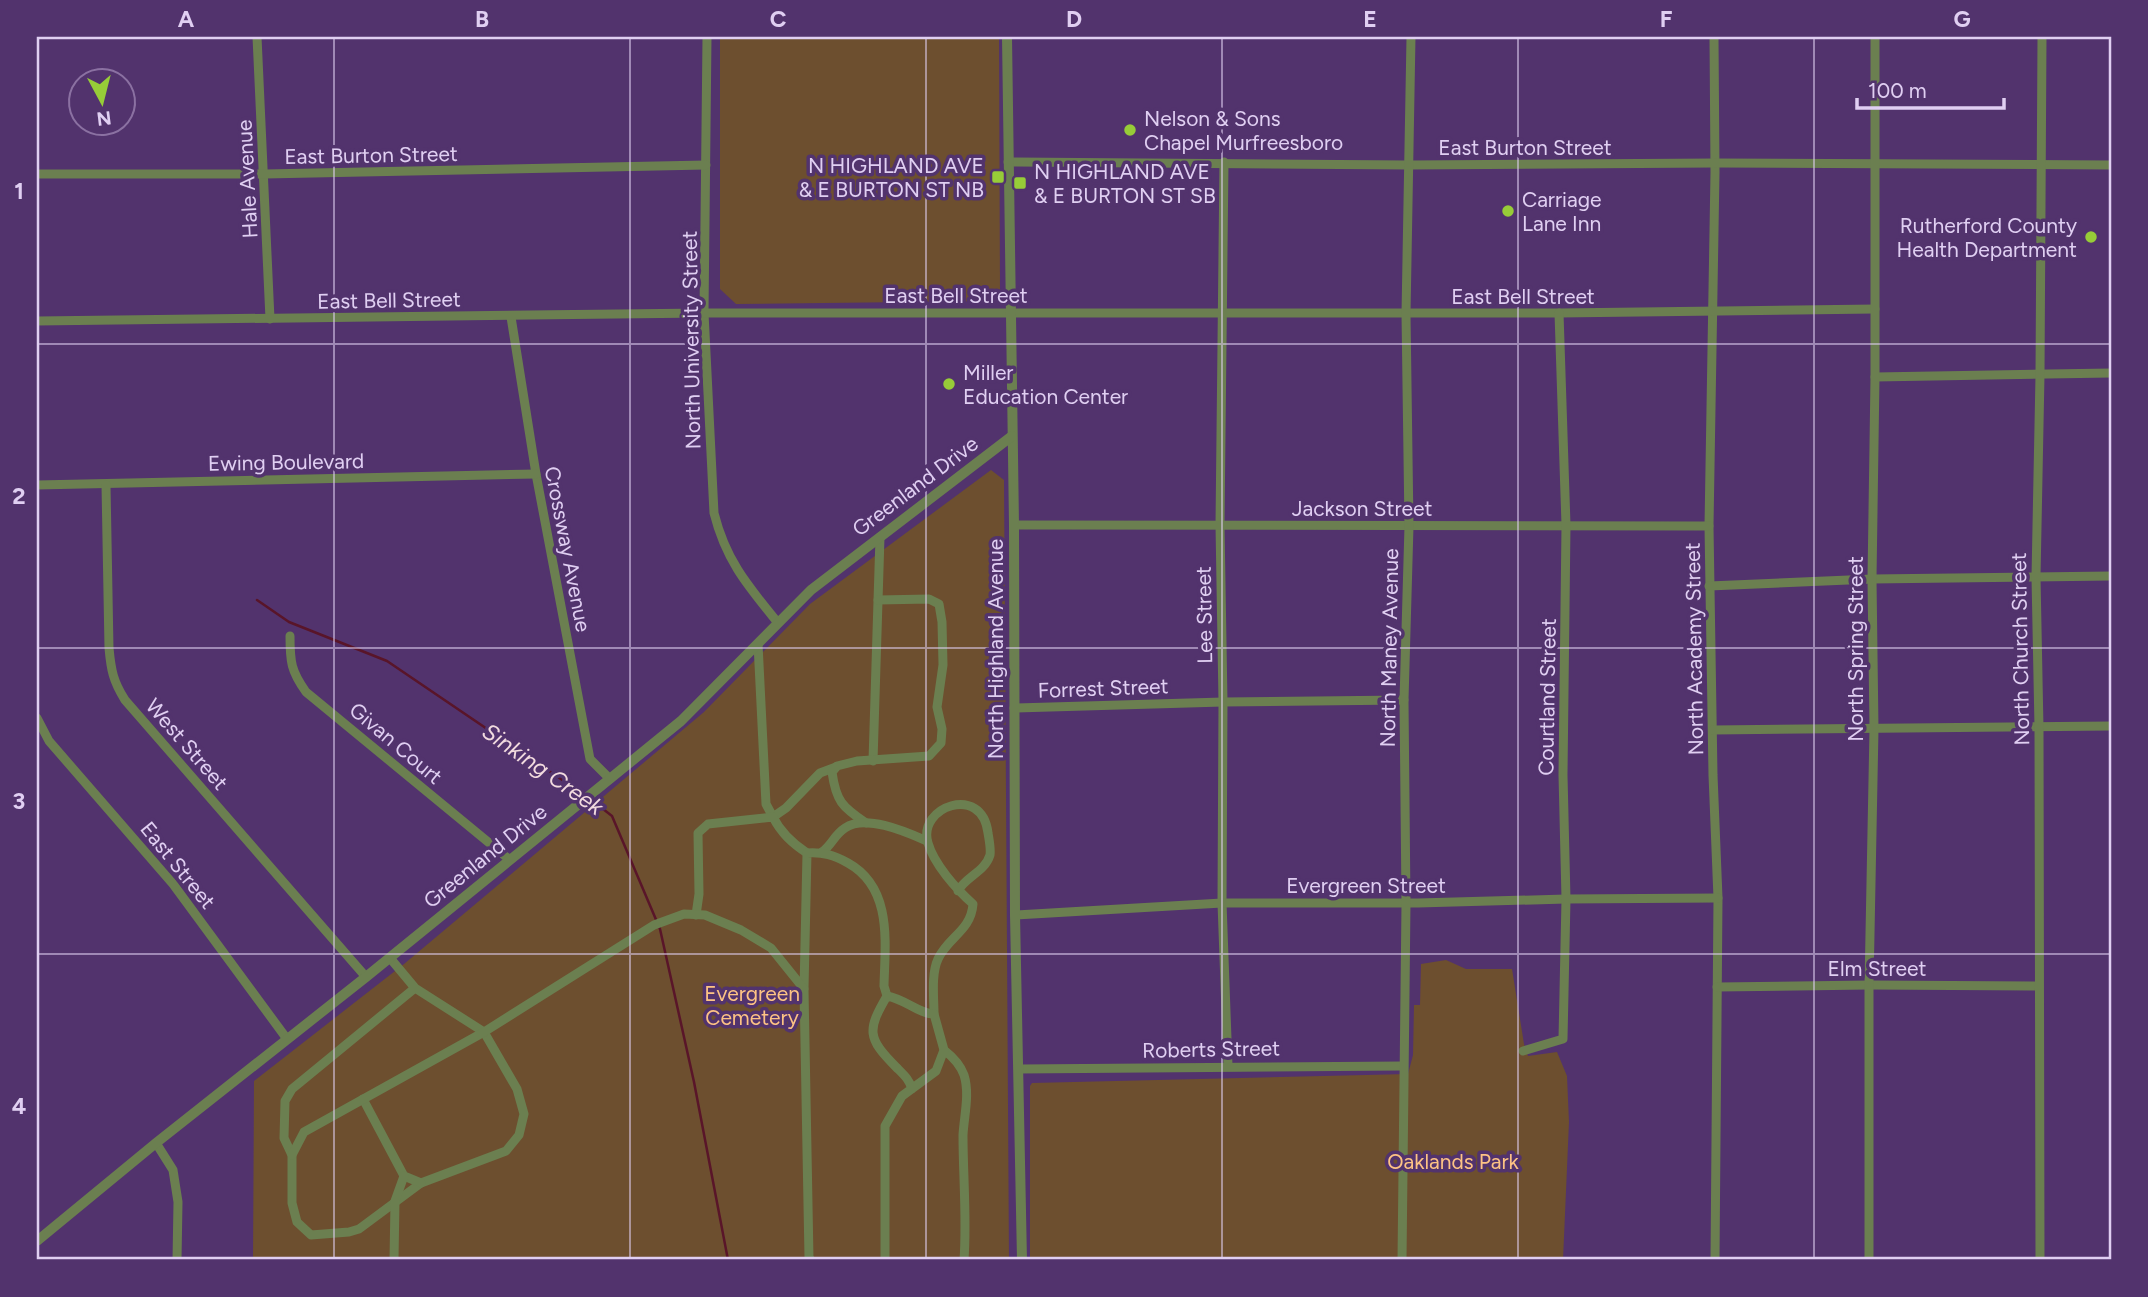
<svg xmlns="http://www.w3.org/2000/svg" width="2148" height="1297" viewBox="0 0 2148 1297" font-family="Figtree,sans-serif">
<rect width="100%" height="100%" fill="#52336d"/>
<g fill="#6d4f2f">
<polygon points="720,37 999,37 1000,295 993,301 736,304 720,289"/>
<polygon points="991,470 1004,480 1009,1260 253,1260 254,1081 404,964 704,712 810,604"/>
<polygon points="1446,960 1466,969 1512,969 1524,1044 1528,1056 1557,1052 1567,1076 1569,1122 1563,1260 1030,1260 1030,1086 1032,1083 1408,1074 1413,1055 1414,1005 1420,1005 1421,964"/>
</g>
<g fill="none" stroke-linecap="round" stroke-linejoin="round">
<g stroke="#591529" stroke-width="2.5">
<polyline points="257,600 289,622 387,661 583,794"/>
<polyline points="589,798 612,816 660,929 694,1082 728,1260"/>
</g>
<g stroke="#6b7f50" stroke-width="9">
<polyline points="257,37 270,319"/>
<path d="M707,37L704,313L714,513C726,561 748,586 778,623"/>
<polyline points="1714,37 1715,172 1709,526 1713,775 1718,898 1715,1260"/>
<polyline points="1008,162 1409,165 1715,163 2111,165"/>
<polyline points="1224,162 1220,525 1223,702 1222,903 1228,1066"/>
<polyline points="37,174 265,174 706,165"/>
<polyline points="511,317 536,474 590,759 610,779"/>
<polyline points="37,321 704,313 1559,313 1875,309"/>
<polyline points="1875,377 2111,373"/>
<polyline points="37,485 536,474"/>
<path d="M106,485L109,648C111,670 113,681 125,700L366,977"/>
<polyline points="1014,525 1709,526"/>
<polyline points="1709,586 1872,579 2111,576"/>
<path d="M290,636C290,662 291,671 306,692L510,860"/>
<polyline points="758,644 766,804 773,817 786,808 820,773 836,767"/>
<polyline points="1014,708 1223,702 1404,700"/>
<polyline points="37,718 49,741 173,884 287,1039"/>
<polyline points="1713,730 2111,726"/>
<polyline points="873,761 880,537"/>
<path d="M866,823C842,807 836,801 832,772L837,766L857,761L929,756L941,743L942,729L937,707L943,665L942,622L939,604L929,599L878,600"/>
<path d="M822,852C832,845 834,835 845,828C866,814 906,832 927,841"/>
<path d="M696,915L699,894L698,833L708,824L773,817C781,833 792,843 807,853"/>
<polyline points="1015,915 1222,903 1418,903 1566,899 1718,898"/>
<polyline points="390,958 415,988 484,1032 517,1089 524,1114 519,1135 506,1151 421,1183 359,1229 349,1232 311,1235 297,1222 292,1203 292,1155 284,1138 285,1101 292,1089 415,988"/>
<polyline points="1717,987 1869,985 2038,986"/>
<path d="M804,989L807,853C823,852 834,855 848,863C893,888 885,943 884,986L887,996"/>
<path d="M934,1014C934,998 931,974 938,959C948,937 971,931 973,904C956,889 934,864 928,843C917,807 982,783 988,833C989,839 991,849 990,855C985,872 965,877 958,891"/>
<path d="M944,1050C953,1057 960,1064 964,1075C970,1094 964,1116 963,1135C963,1177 967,1218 964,1260"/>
<polyline points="1523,1051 1563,1039 1566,899 1563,775 1566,525 1559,313"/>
<polyline points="1020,1069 1403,1066"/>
<polyline points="363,1099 404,1176 421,1183"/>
<polyline points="156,1143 173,1170 178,1202 177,1260"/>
<polyline points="292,1155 304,1132 484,1032 654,925 684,914 705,915 741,930 771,948 804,989 809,1258 811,1260"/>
<polyline points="394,1260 395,1201 404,1176"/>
<path d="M885,1260V1126L902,1096L936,1071L944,1050L934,1014C919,1014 905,999 887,996C867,1030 867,1038 896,1067C904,1075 909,1079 912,1089"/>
<polyline points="1402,1260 1406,903 1404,700 1409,526 1406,314 1411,37"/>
<polyline points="1869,1260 1869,985 1874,729 1872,579 1875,377 1875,37"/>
<polyline points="2040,1260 2039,728 2036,577 2040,375 2042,37"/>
</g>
<g stroke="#6b7f50" stroke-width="10">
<polyline points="1007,37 1014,525 1015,915 1022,1260"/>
<polyline points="37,1241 156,1143 366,977 681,721 811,590 1012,436"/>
</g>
</g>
<path fill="none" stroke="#e0cff2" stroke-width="2" stroke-opacity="0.55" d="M334,37V1260M630,37V1260M926,37V1260M1222,37V1260M1518,37V1260M1814,37V1260M37,344H2111M37,648H2111M37,954H2111"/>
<g fill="#97cc38" stroke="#52336d" stroke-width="2.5">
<circle cx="1130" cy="130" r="7"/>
<rect x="991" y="170" width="14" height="14" rx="3.5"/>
<rect x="1013" y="176" width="14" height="14" rx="3.5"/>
<circle cx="1508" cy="211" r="7"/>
<circle cx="2091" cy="237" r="7"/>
<circle cx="949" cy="384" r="7"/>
</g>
<g text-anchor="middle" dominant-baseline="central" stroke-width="7" stroke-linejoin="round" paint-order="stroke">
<g font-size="21" fill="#e0cff2" stroke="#52336d" text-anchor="start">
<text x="1144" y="118">Nelson &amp; Sons<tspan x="1144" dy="24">Chapel Murfreesboro</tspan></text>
<text x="984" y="165" text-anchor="end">N HIGHLAND AVE<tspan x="984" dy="24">&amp; E BURTON ST NB</tspan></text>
<text x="1034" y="171">N HIGHLAND AVE<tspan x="1034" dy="24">&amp; E BURTON ST SB</tspan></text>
<text x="1522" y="199">Carriage<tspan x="1522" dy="24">Lane Inn</tspan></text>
<text x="2077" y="225" text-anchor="end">Rutherford County<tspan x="2077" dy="24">Health Department</tspan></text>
<text x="963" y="372">Miller<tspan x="963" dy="24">Education Center</tspan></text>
</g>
<g font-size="21" fill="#e0cff2" stroke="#52336d">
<text x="1525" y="147">East Burton Street</text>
<text transform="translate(371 155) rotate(-1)">East Burton Street</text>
<text transform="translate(247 179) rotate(-93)">Hale Avenue</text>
<text x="956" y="295">East Bell Street</text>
<text x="1523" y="296">East Bell Street</text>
<text transform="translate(389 300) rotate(-1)">East Bell Street</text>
<text transform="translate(691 340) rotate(-91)">North University Street</text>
<text transform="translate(286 462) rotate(-1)">Ewing Boulevard</text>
<text transform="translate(915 486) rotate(-37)">Greenland Drive</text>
<text x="1362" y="508">Jackson Street</text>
<text transform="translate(568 549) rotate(79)">Crossway Avenue</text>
<text transform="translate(1204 615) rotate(-91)">Lee Street</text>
<text transform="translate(1389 648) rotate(-89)">North Maney Avenue</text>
<text transform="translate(995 649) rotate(-90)">North Highland Avenue</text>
<text transform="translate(1694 649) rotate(-91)">North Academy Street</text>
<text transform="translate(1855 649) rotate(-90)">North Spring Street</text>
<text transform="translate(2020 649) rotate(-91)">North Church Street</text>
<text transform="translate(1103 688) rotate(-2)">Forrest Street</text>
<text transform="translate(1547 697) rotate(-89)">Courtland Street</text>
<text transform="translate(396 743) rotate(40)">Givan Court</text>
<text transform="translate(187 744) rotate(49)">West Street</text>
<text transform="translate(485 856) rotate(-39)">Greenland Drive</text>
<text transform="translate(178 865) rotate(51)">East Street</text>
<text x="1366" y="885">Evergreen Street</text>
<text x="1877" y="968">Elm Street</text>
<text transform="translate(1211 1049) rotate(-1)">Roberts Street</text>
</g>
<g font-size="21" fill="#fdc384" stroke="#52336d">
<text x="752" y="993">Evergreen<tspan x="752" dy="24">Cemetery</tspan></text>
<text x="1453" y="1161">Oaklands Park</text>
</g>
<g font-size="23" font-style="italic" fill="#f2dbdf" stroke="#52336d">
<text transform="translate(543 769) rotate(35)">Sinking Creek</text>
</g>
</g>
<rect width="2148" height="1297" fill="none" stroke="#52336d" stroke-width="77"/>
<g transform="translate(102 102) rotate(173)"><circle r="33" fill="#52336d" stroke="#8b71a2" stroke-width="2"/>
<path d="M0-5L12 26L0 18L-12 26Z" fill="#97cc38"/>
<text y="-10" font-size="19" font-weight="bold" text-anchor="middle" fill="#e0cff2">N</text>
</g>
<path d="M1857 98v10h147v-10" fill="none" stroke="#e0cff2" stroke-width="3.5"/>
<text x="1868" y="98" font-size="21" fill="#e0cff2" stroke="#52336d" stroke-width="5" paint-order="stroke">100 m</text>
<rect x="38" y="38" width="2072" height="1220" fill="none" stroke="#e0cff2" stroke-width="2.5"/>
<g font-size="23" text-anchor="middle" font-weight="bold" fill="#e0cff2">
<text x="186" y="27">A</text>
<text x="482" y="27">B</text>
<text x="778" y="27">C</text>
<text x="1074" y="27">D</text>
<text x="1370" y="27">E</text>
<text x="1666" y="27">F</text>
<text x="1962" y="27">G</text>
<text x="19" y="199">1</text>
<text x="19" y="504">2</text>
<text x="19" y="809">3</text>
<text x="19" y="1114">4</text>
</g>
</svg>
